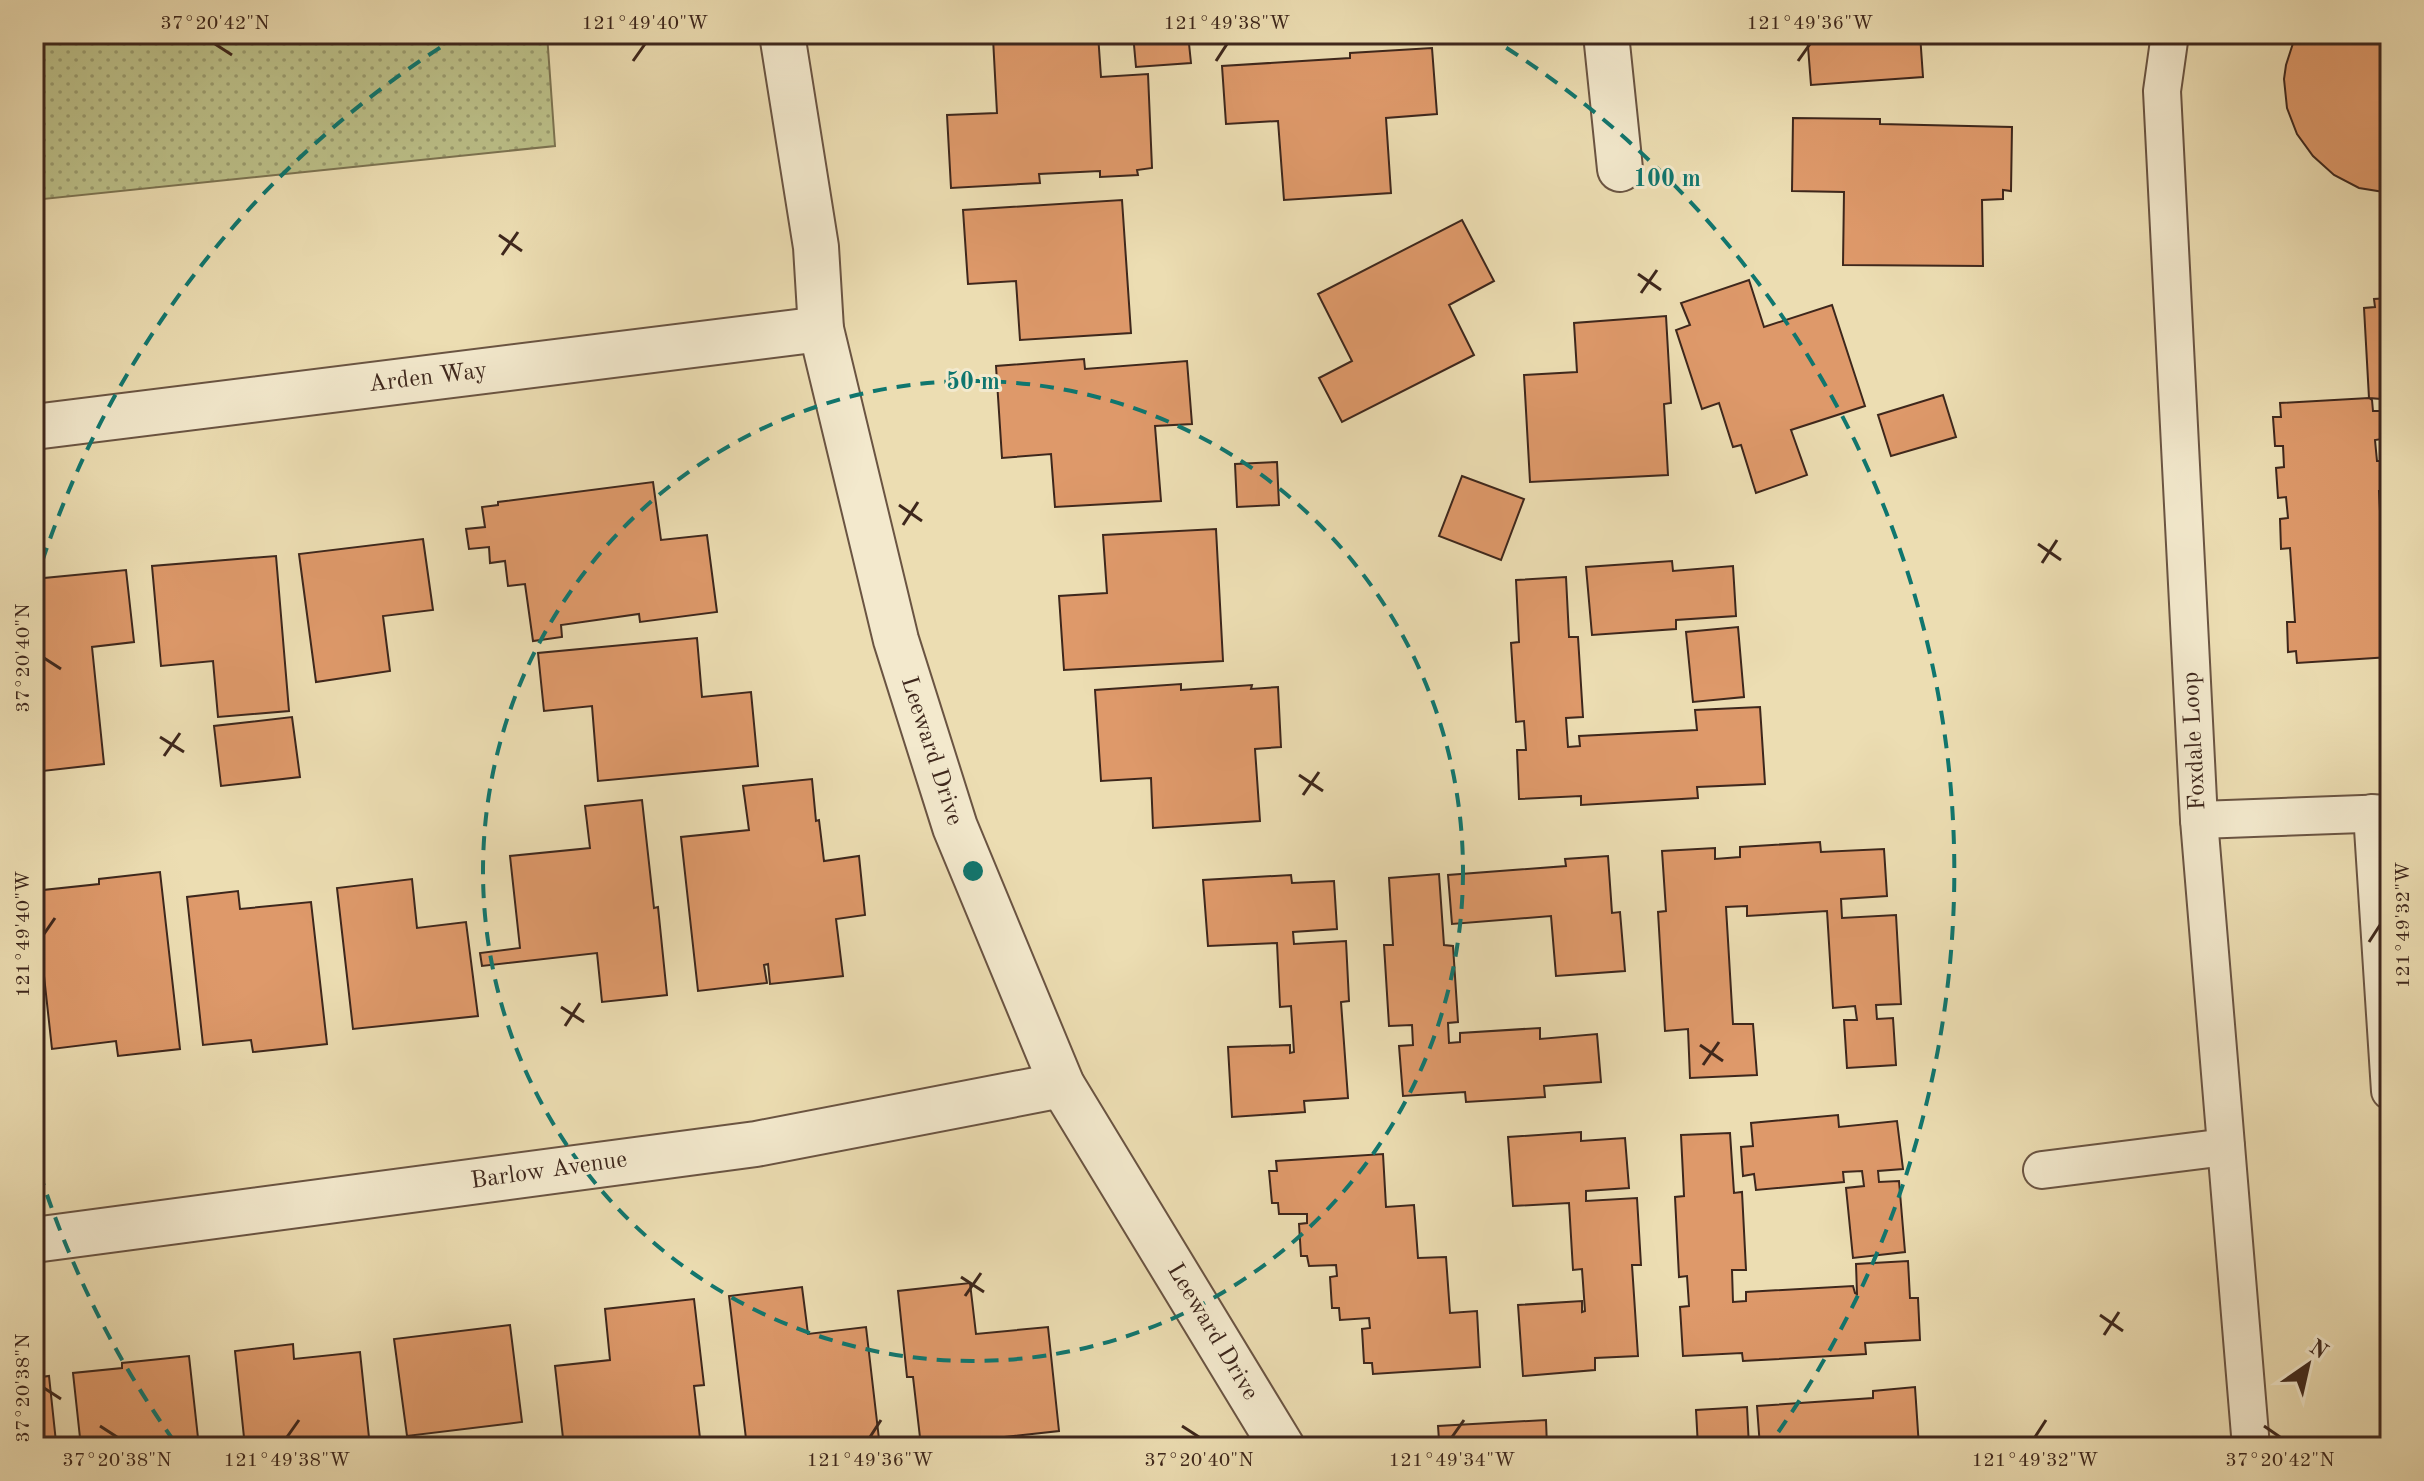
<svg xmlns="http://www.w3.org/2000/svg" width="2424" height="1481" viewBox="0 0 2424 1481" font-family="'Old Standard TT',serif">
<defs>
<pattern id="grass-dots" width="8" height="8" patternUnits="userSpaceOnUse" patternTransform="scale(2)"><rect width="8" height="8" fill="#bcc089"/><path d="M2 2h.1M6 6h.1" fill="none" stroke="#9a9c6f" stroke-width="1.8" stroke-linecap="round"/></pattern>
</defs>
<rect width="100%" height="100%" fill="#ecddb2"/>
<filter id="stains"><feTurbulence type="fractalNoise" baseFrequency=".0025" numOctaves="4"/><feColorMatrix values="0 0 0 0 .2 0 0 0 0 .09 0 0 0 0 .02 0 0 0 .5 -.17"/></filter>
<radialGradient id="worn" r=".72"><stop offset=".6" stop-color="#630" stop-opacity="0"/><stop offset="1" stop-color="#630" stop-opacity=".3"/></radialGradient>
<polygon fill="url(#grass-dots)" stroke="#7d7452" stroke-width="2" points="34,34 547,34 555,146 34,200"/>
<g fill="#de996a" stroke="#3e271c" stroke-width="2">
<polygon points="1098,34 1101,77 1148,74 1152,168 1137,170 1138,175 1100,177 1100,171 1039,174 1040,183 951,188 947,115 997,113 993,38"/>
<polygon points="1133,34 1188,34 1191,63 1136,67"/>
<polygon points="1807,34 1920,34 1923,77 1811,85"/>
<polygon points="2296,34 2390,34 2390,193 2359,188 2334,175 2313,156 2297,134 2287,108 2284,79 2286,65"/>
<polygon points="1432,48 1437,114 1386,118 1391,193 1284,200 1278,121 1226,124 1222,66 1350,58 1350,53"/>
<polygon points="1793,118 1880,119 1880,124 2012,127 2011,191 2003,190 2003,199 1982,200 1983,266 1843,265 1844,192 1792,191"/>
<polygon points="1122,200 1131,333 1020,340 1016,281 968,284 963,210"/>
<polygon points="1462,220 1494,281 1449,305 1474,355 1342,422 1319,378 1352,361 1318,294"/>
<polygon points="1749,280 1764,327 1832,305 1865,406 1791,430 1807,475 1756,493 1741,445 1733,447 1719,403 1702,409 1676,330 1690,325 1681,303"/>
<polygon points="2390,298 2390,407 2381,407 2381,399 2369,398 2364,308 2375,307 2374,299"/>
<polygon points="1666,316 1671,403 1664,404 1668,475 1530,482 1524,375 1577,372 1574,323"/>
<polygon points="1084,359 1085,369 1187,361 1192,424 1155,426 1161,501 1055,507 1051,454 1002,458 996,366"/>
<polygon points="1943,395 1956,437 1891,456 1878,415"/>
<polygon points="2369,398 2372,400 2373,411 2381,411 2382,439 2375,440 2377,461 2385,461 2386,491 2379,491 2380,511 2388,512 2390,542 2382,542 2383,564 2390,563 2390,594 2386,594 2387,616 2390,616 2390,657 2297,663 2296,651 2288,652 2287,622 2295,622 2290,548 2281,549 2280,519 2288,518 2286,497 2278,498 2276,468 2284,467 2283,446 2275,446 2273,417 2281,417 2280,403"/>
<polygon points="1277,462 1279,505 1237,507 1235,464"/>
<polygon points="1462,476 1524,499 1501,560 1439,536"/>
<polygon points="653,482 661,540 707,535 717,612 640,622 639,614 561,625 562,637 533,641 525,584 508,586 505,561 490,563 489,547 469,549 466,529 485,527 482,507 498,505 498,502"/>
<polygon points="1216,529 1223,661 1064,670 1059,596 1107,593 1103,535"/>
<polygon points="423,539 433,610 383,616 390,671 316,682 299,554"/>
<polygon points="276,556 289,711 218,717 213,661 161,666 152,566"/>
<polygon points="1672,561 1673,571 1733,566 1736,616 1676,620 1676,629 1592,635 1586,567"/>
<polygon points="126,570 134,642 92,647 104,764 34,772 34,579"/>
<polygon points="1566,577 1569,637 1578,637 1583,717 1566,718 1568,747 1580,746 1579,736 1697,730 1695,710 1760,707 1765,784 1697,787 1698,798 1581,805 1581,796 1519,799 1517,750 1526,750 1524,721 1516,722 1511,643 1519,642 1516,580"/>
<polygon points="1738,627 1744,697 1693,702 1686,632"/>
<polygon points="697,638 702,697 751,692 758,766 598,781 592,706 544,711 538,653"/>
<polygon points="1181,684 1181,690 1252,685 1251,689 1278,687 1281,747 1255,749 1260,821 1153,828 1151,778 1101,781 1095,690"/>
<polygon points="292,717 300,777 221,786 214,726"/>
<polygon points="812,779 816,821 819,820 824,861 859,856 865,915 836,919 843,976 770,984 768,964 764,965 767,983 698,991 681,837 749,830 743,786"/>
<polygon points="642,800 654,908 658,907 667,995 602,1002 597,953 482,966 480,953 520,948 510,856 590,848 585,806"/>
<polygon points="1820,842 1821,852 1884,849 1887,896 1841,899 1842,918 1896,915 1901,1004 1876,1005 1877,1019 1893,1018 1896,1065 1847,1068 1844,1020 1857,1020 1855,1006 1833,1008 1827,911 1747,916 1747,906 1726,907 1733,1024 1753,1024 1757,1075 1690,1078 1688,1029 1665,1031 1658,912 1666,911 1662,851 1715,848 1715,859 1740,857 1740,847"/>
<polygon points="1608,856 1612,913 1620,912 1625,971 1556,976 1551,916 1452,924 1448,875 1566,866 1565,859"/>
<polygon points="160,872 180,1049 118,1056 116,1041 52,1049 44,976 34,978 34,943 40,942 34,891 99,884 99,879"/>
<polygon points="1439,874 1444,945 1453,946 1458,1022 1448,1023 1449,1043 1460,1042 1460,1033 1540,1028 1540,1039 1597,1034 1601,1082 1544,1086 1545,1097 1466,1102 1465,1092 1403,1096 1399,1046 1413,1045 1412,1025 1389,1026 1384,945 1393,945 1389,878"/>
<polygon points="1291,875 1292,883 1334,881 1337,929 1293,932 1294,944 1346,941 1349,1001 1341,1002 1348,1098 1304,1101 1305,1112 1232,1117 1228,1047 1290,1045 1290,1053 1294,1052 1291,1006 1280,1007 1277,943 1208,946 1203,880"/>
<polygon points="412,879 417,928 466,922 478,1016 353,1029 337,888"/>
<polygon points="238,891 240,909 311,902 327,1044 253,1052 251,1040 203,1045 187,897"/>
<polygon points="1838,1115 1839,1127 1897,1121 1903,1169 1878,1171 1879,1182 1899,1181 1905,1252 1853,1258 1846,1188 1864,1186 1862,1171 1843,1172 1844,1182 1756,1190 1754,1174 1743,1176 1741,1147 1753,1146 1751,1123"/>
<polygon points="1581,1132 1581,1141 1625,1138 1629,1188 1586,1191 1586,1201 1637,1198 1641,1265 1632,1265 1638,1356 1595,1358 1595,1370 1523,1376 1518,1305 1582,1301 1582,1312 1585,1311 1582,1269 1573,1270 1569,1203 1513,1206 1508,1137"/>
<polygon points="1730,1133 1734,1193 1742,1192 1746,1270 1732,1270 1733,1302 1746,1301 1746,1292 1853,1286 1855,1293 1857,1294 1856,1264 1908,1261 1910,1298 1918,1298 1920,1340 1865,1343 1866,1354 1743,1361 1742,1353 1683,1356 1680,1307 1689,1306 1687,1276 1679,1277 1675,1197 1684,1196 1681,1135"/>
<polygon points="1383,1154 1386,1207 1414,1205 1418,1258 1446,1257 1450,1313 1477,1311 1480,1367 1373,1374 1372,1363 1364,1363 1362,1329 1370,1328 1369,1318 1340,1320 1339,1308 1332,1308 1330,1277 1337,1276 1336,1265 1309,1266 1307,1256 1301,1256 1299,1224 1307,1223 1307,1214 1279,1214 1278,1203 1272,1203 1269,1171 1277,1171 1276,1161"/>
<polygon points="970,1283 976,1334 1048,1327 1059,1431 987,1439 988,1447 921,1446 913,1377 907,1377 898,1291"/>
<polygon points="802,1287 808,1334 866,1327 879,1439 805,1447 747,1447 729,1296"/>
<polygon points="694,1299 704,1385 694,1386 701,1447 564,1447 555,1366 610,1360 605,1309"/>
<polygon points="510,1325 522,1422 407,1436 394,1339"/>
<polygon points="293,1344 294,1359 360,1352 370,1447 245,1447 235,1351"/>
<polygon points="189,1356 199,1447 81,1447 73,1373 122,1368 122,1363"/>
<polygon points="49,1376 56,1442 65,1440 66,1447 34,1447 34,1378"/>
<polygon points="1915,1387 1919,1447 1760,1447 1757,1406 1873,1398 1873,1391"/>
<polygon points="1747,1407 1749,1447 1698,1447 1696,1410"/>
<polygon points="1546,1420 1547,1447 1431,1447 1430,1439 1439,1440 1438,1426"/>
</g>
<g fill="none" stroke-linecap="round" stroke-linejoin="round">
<defs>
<g id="service">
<polyline points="2170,34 2162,91 2199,820 2251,1447"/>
<polyline points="2372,813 2390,1091"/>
<polyline points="2199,820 2390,813"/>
<polyline points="2042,1170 2226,1147"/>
</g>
<g id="minor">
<polyline points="1606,34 1620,169"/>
<polyline points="34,427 821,329"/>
<polyline points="34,1240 756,1144 1062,1085"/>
</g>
<polyline id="tertiary" points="782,34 816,247 821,329 896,640 955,827 1062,1085 1282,1447"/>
</defs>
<use href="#service" stroke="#6a5442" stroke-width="40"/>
<use href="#minor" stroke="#6a5442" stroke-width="48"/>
<use href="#tertiary" stroke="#6a5442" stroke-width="48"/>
<use href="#service" stroke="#f3e9cd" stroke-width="36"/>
<use href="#minor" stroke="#f3e9cd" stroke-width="44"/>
<use href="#tertiary" stroke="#f3e9cd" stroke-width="44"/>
</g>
<path fill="none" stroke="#3e271c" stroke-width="3" d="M215,44L232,55M633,61L645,44M1216,61L1227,44M1798,61L1810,44M499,235L522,251M502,255L518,232M1638,274L1661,290M1641,293L1657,270M899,505L922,521M903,525L918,502M2038,544L2061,560M2042,563L2057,540M44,658L61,669M160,737L184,752M164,756L180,733M1299,775L1323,791M1303,795L1319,772M44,934L55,918M2369,942L2380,925M561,1007L584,1022M565,1026L580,1003M1700,1045L1723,1061M1703,1065L1719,1042M961,1277L984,1292M965,1296L981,1273M2100,1315L2123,1331M2104,1335L2119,1312M44,1388L61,1399M100,1426L117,1437M1182,1426L1199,1437M2264,1426L2280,1437M287,1437L299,1420M870,1437L881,1420M1452,1437L1464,1420M2035,1437L2046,1420"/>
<g fill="none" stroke="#0f766e" stroke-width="4" stroke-dasharray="14 10">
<circle cx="973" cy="871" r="490"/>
<path d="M174 1441A981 981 0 0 1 35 1158M35 584A981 981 0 0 1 460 35M1486 35A981 981 0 0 1 1772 1441"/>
</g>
<g text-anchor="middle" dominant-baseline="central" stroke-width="6" stroke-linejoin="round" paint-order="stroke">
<g font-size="24" fill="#3e271c" stroke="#f3e9cd">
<text transform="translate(428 378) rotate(-7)">Arden Way</text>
<text transform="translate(2195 741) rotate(-93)">Foxdale Loop</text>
<text transform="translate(931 751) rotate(72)">Leeward Drive</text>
<text transform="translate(549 1171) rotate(-8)">Barlow Avenue</text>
<text transform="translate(1212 1332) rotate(59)">Leeward Drive</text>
</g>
</g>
<circle cx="973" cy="871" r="12" fill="#0f766e" stroke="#f3e9cd" stroke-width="4"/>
<g font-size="24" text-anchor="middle" font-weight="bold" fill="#0f766e" stroke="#f3e9cd" stroke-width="6" stroke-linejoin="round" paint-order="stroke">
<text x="1667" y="186">100 m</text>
<text x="973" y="389">50 m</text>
</g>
<rect width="2424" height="1481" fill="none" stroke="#ecddb2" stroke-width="88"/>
<g transform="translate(2308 1365) rotate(34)" stroke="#f3e9cd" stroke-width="6" paint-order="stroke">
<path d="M0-6L14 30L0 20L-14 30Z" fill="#3e271c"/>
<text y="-12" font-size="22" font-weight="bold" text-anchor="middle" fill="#3e271c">N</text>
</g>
<rect x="44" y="44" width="2336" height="1393" fill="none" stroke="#3e271c" stroke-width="3"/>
<g font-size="20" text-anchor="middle" fill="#3e271c">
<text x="215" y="29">37°20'42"N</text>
<text x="645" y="29">121°49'40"W</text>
<text x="1227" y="29">121°49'38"W</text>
<text x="1810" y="29">121°49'36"W</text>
<text transform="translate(22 658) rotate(-90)" y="7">37°20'40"N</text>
<text transform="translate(2402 925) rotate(-90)" y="7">121°49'32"W</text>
<text transform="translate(22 934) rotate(-90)" y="7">121°49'40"W</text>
<text transform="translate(22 1388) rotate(-90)" y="7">37°20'38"N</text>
<text x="117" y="1466">37°20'38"N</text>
<text x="287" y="1466">121°49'38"W</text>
<text x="870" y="1466">121°49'36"W</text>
<text x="1199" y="1466">37°20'40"N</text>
<text x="1452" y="1466">121°49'34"W</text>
<text x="2035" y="1466">121°49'32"W</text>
<text x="2280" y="1466">37°20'42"N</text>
</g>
<rect width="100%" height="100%" filter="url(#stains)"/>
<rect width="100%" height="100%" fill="url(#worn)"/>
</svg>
